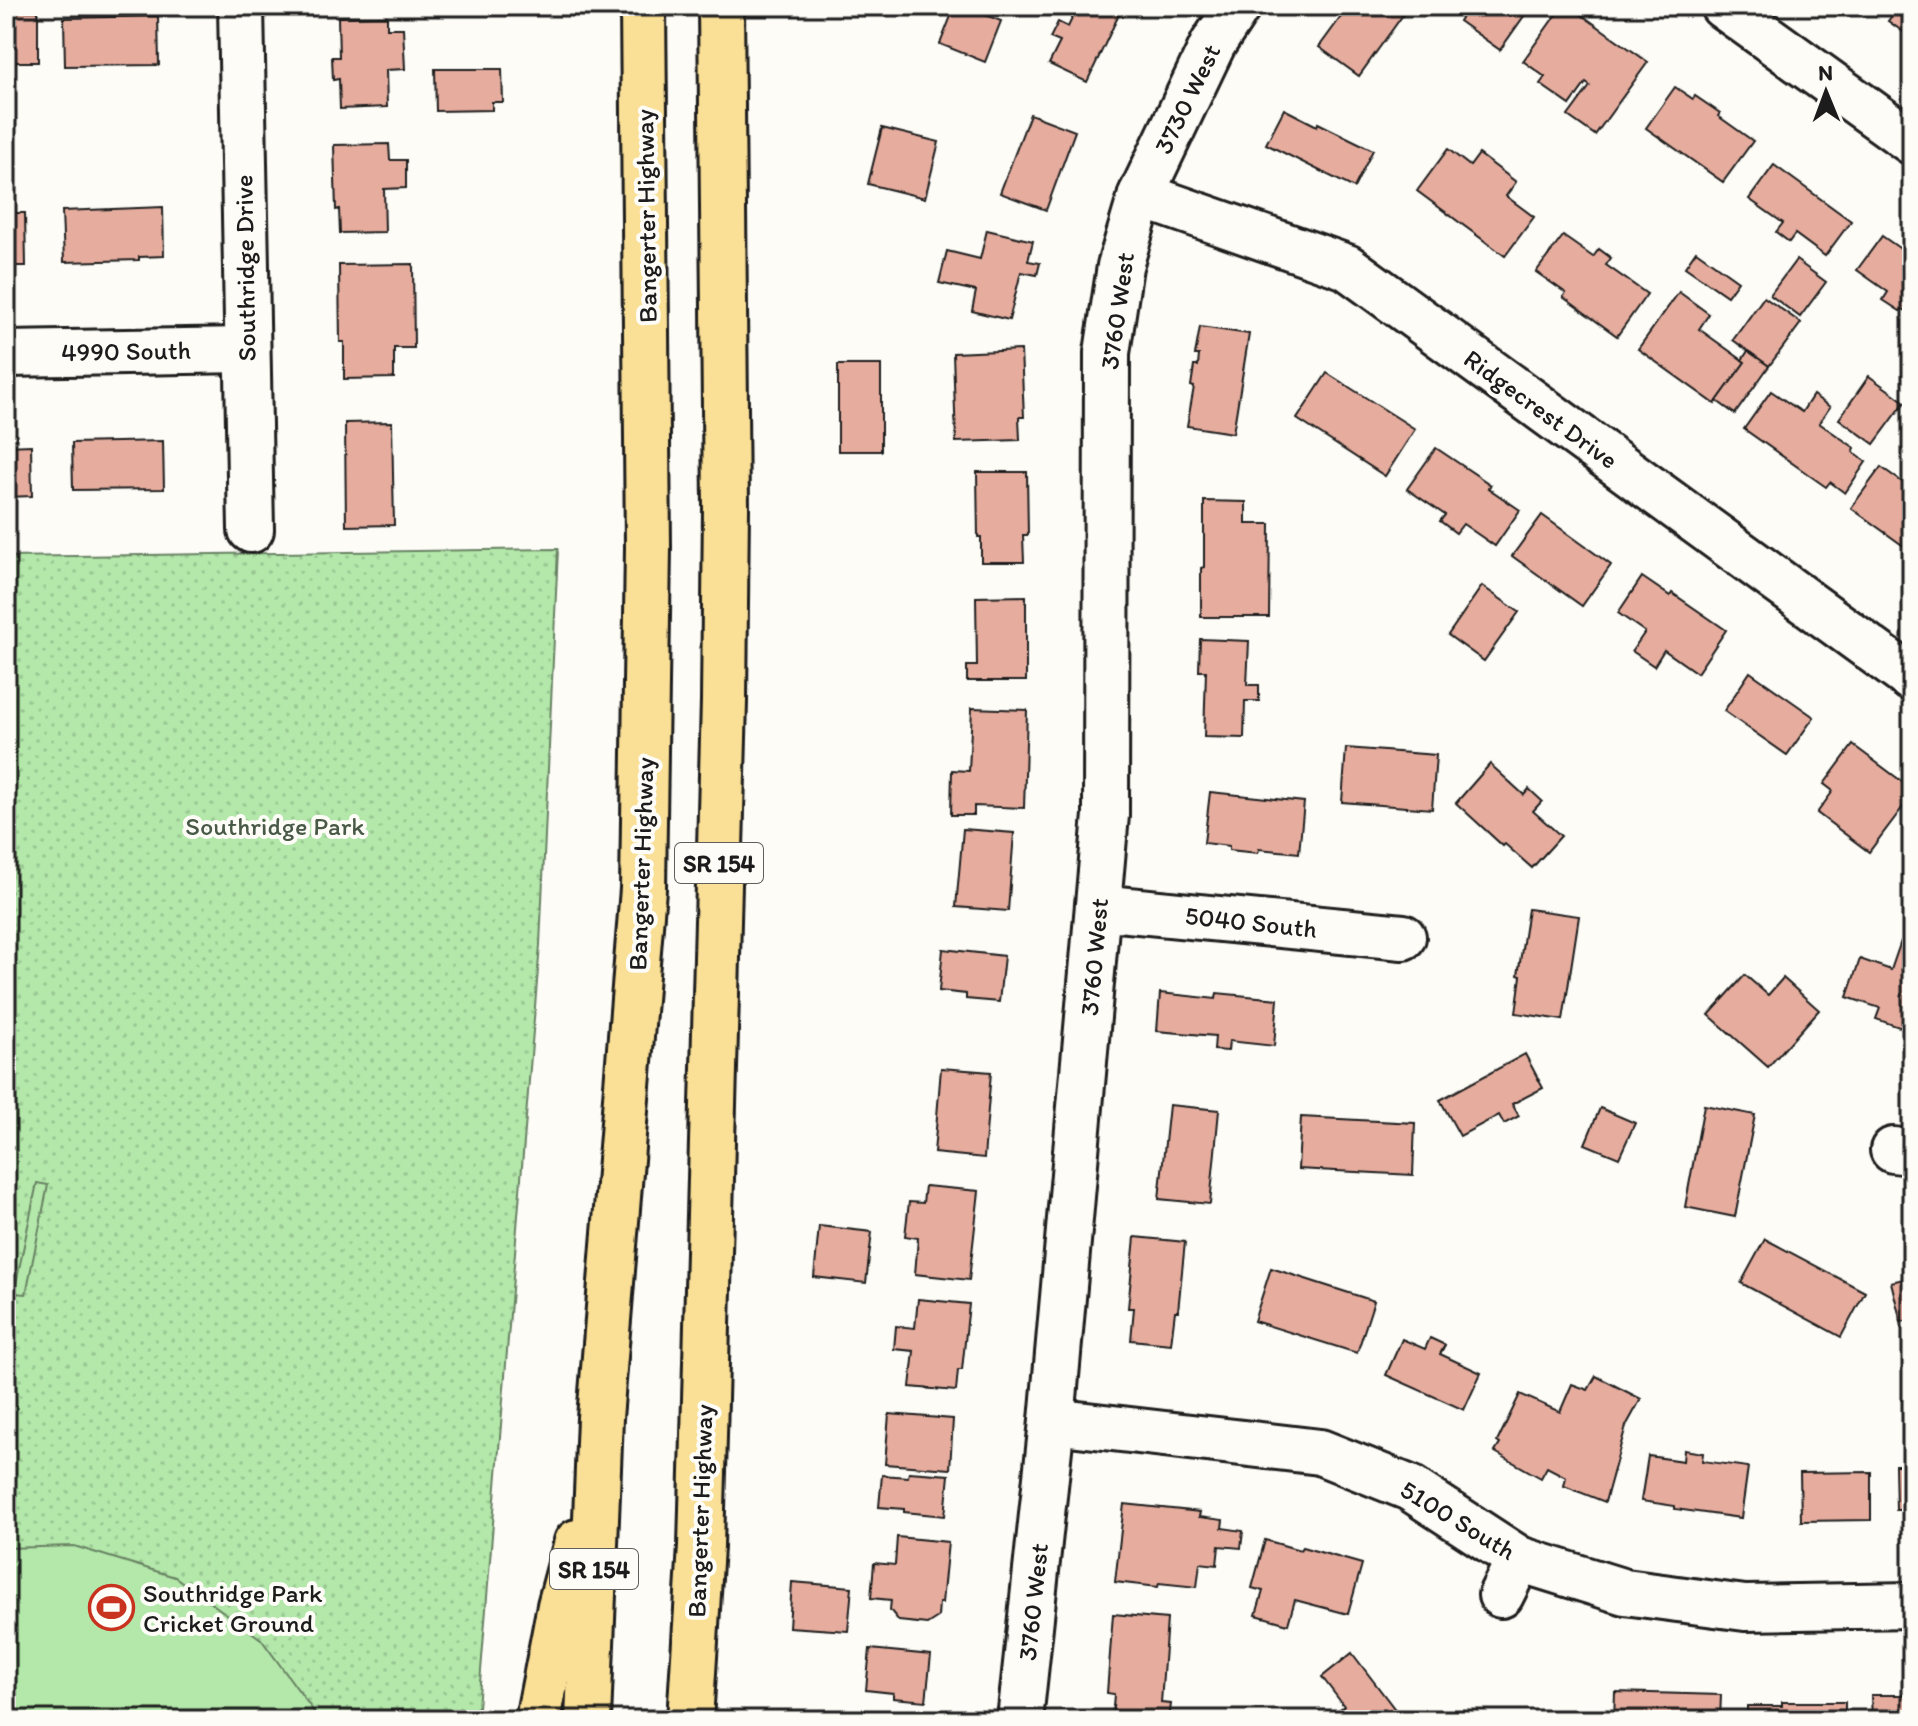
<svg xmlns="http://www.w3.org/2000/svg" width="1918" height="1726" viewBox="0 0 1918 1726" font-family="Itim,sans-serif">
<defs>
<pattern id="park-dots" width="8" height="8" patternUnits="userSpaceOnUse" patternTransform="scale(2)"><rect width="8" height="8" fill="#b3e8aa"/><path d="M2 2h.1M6 6h.1" fill="none" stroke="#99c692" stroke-width="1.8" stroke-linecap="round"/></pattern>
</defs>
<rect width="100%" height="100%" fill="#fdfcf7"/>
<filter id="ink" filterUnits="userSpaceOnUse"><feTurbulence type="fractalNoise" baseFrequency=".0125" numOctaves="2"/><feDisplacementMap in="SourceGraphic" scale="16" xChannelSelector="R" yChannelSelector="G"/><feConvolveMatrix kernelMatrix="1 2 1 2 8 2 1 2 1" color-interpolation-filters="sRGB"/></filter>
<g filter="url(#ink)">
<polygon fill="url(#park-dots)" stroke="#688263" stroke-width="2" points="558,549 540,945 477,1720 6,1720 6,557"/>
<g fill="#b3e8aa" stroke="#688263" stroke-width="2">
<polygon points="37,1183 48,1185 26,1294 14,1293"/>
<polygon points="74,1546 175,1577 261,1639 320,1720 6,1720 6,1548"/>
</g>
<g fill="#e6ad9f" stroke="#1c1c1c" stroke-width="2">
<polygon points="955,6 963,6 1001,21 985,62 940,44"/>
<polygon points="1078,6 1123,6 1087,82 1049,64 1060,42 1050,38 1058,22 1068,27"/>
<polygon points="1349,6 1397,6 1405,12 1359,76 1319,47"/>
<polygon points="1469,6 1509,6 1524,16 1500,50 1459,21"/>
<polygon points="1562,6 1569,6 1648,62 1595,135 1568,116 1590,86 1586,83 1570,105 1540,84 1545,77 1523,61"/>
<polygon points="1899,6 1912,6 1912,38 1888,21"/>
<rect x="6" y="11" width="32" height="51"/>
<polygon points="158,16 159,65 65,66 64,18"/>
<polygon points="387,16 387,28 403,28 405,69 386,70 387,107 340,109 339,79 333,80 332,57 339,57 338,17"/>
<polygon points="435,69 502,69 503,102 492,102 492,110 436,111"/>
<polygon points="1675,87 1693,99 1695,96 1720,113 1718,116 1753,141 1723,182 1646,128"/>
<polygon points="1284,109 1317,126 1318,123 1373,150 1354,188 1266,144"/>
<polygon points="1030,114 1075,131 1046,210 1000,193"/>
<polygon points="882,128 939,142 925,198 868,184"/>
<polygon points="389,144 390,160 406,160 406,188 384,189 385,232 340,233 339,209 336,210 334,145"/>
<polygon points="1448,149 1470,166 1479,154 1516,182 1506,196 1534,217 1505,256 1417,191"/>
<polygon points="1774,165 1851,221 1825,256 1795,234 1789,242 1776,232 1783,223 1749,199"/>
<polygon points="163,207 164,256 139,257 139,260 64,262 62,211"/>
<polygon points="6,213 25,213 26,266 6,266"/>
<polygon points="987,230 1033,241 1028,261 1040,263 1037,275 1021,272 1009,320 972,311 976,291 939,283 947,251 980,259"/>
<polygon points="1563,236 1593,257 1599,249 1611,258 1606,265 1647,294 1617,336 1563,297 1566,293 1536,272"/>
<polygon points="1882,236 1912,257 1912,315 1903,309 1900,311 1883,300 1888,292 1857,270"/>
<polygon points="1696,251 1738,281 1727,296 1685,267"/>
<polygon points="1796,260 1826,282 1800,317 1770,295"/>
<polygon points="413,264 414,348 394,348 394,378 344,379 344,342 340,342 339,265"/>
<polygon points="1679,292 1709,314 1699,329 1745,362 1715,404 1638,349"/>
<polygon points="1764,297 1801,323 1769,366 1733,340"/>
<polygon points="1200,327 1249,334 1233,433 1187,426 1194,387 1191,386 1194,366 1198,366 1199,355 1195,355"/>
<polygon points="1021,350 1024,417 1019,417 1020,440 956,442 953,353"/>
<polygon points="1748,351 1769,366 1735,414 1717,401 1745,362 1742,360"/>
<rect x="838" y="365" width="43" height="86"/>
<polygon points="1327,373 1415,429 1385,476 1297,419"/>
<polygon points="1869,376 1905,402 1874,444 1839,419"/>
<polygon points="1771,391 1802,412 1813,395 1830,407 1819,423 1855,448 1853,452 1866,462 1845,493 1830,482 1826,487 1744,429"/>
<polygon points="392,422 394,525 346,526 345,423"/>
<polygon points="163,441 164,489 73,490 72,443"/>
<polygon points="31,445 32,496 6,497 6,446"/>
<polygon points="1436,448 1491,485 1488,488 1520,510 1495,546 1463,524 1456,533 1440,521 1445,515 1407,489"/>
<polygon points="1881,467 1912,489 1912,552 1851,508"/>
<polygon points="977,472 1027,472 1028,535 1023,535 1024,562 981,562 981,537 978,537"/>
<polygon points="1204,501 1246,502 1246,524 1270,524 1269,617 1201,617 1201,568 1204,567"/>
<polygon points="1542,515 1611,565 1582,606 1512,556"/>
<polygon points="1642,577 1670,596 1672,593 1726,630 1697,673 1664,650 1654,666 1632,651 1645,632 1618,613"/>
<polygon points="1482,586 1519,612 1484,661 1448,635"/>
<polygon points="1026,596 1026,681 967,681 967,666 977,666 976,597"/>
<polygon points="1200,639 1249,641 1247,685 1259,685 1259,701 1245,701 1244,738 1204,737 1206,671 1199,671"/>
<polygon points="1750,672 1814,717 1787,755 1724,711"/>
<polygon points="972,708 1027,710 1024,808 974,806 974,815 951,815 952,770 969,771"/>
<polygon points="1853,745 1912,789 1912,795 1869,852 1817,813 1833,791 1824,784"/>
<polygon points="1346,748 1436,755 1432,809 1342,802"/>
<polygon points="1490,764 1524,795 1529,789 1542,801 1533,811 1561,836 1532,868 1505,844 1503,846 1456,803"/>
<polygon points="1210,792 1304,802 1299,853 1259,849 1258,853 1229,850 1229,846 1204,843"/>
<polygon points="963,829 1014,833 1008,911 956,907"/>
<polygon points="1528,909 1579,916 1563,1020 1516,1013 1521,976 1518,975"/>
<polygon points="1901,941 1912,944 1912,1048 1906,1045 1911,1031 1876,1019 1880,1008 1847,997 1860,959 1891,970"/>
<polygon points="943,949 1004,956 999,1002 966,999 966,994 939,991"/>
<polygon points="1745,975 1768,995 1783,978 1819,1010 1768,1067 1709,1015"/>
<polygon points="1160,993 1216,999 1217,993 1278,999 1274,1046 1229,1041 1228,1051 1214,1050 1215,1036 1157,1031"/>
<polygon points="1525,1054 1543,1088 1512,1104 1519,1116 1504,1124 1499,1115 1460,1136 1440,1100"/>
<polygon points="941,1068 991,1072 984,1158 934,1153"/>
<polygon points="1169,1105 1219,1110 1210,1204 1159,1199"/>
<polygon points="1704,1105 1755,1115 1735,1217 1685,1207"/>
<polygon points="1600,1108 1635,1123 1619,1158 1585,1144"/>
<polygon points="1301,1117 1415,1123 1413,1175 1298,1169"/>
<polygon points="925,1186 979,1191 969,1280 915,1274 918,1238 905,1236 909,1202 923,1203"/>
<polygon points="819,1226 872,1232 866,1283 814,1277"/>
<polygon points="1135,1237 1185,1242 1178,1311 1175,1311 1171,1344 1131,1340 1134,1308 1128,1308"/>
<polygon points="1765,1239 1865,1292 1841,1337 1741,1283"/>
<polygon points="1271,1268 1374,1301 1357,1353 1254,1321"/>
<polygon points="1912,1277 1912,1319 1901,1322 1891,1282"/>
<polygon points="918,1299 969,1304 962,1370 958,1370 956,1391 910,1387 914,1351 894,1349 896,1326 915,1328"/>
<polygon points="1430,1338 1445,1345 1440,1354 1481,1373 1464,1410 1386,1375 1402,1339 1425,1349"/>
<polygon points="1596,1376 1641,1399 1626,1426 1605,1502 1564,1486 1566,1477 1547,1467 1541,1478 1495,1452 1500,1444 1497,1442 1520,1394 1560,1412 1572,1384 1588,1390"/>
<polygon points="889,1414 953,1419 950,1469 885,1464"/>
<polygon points="1684,1450 1703,1453 1702,1461 1748,1467 1741,1518 1675,1509 1675,1506 1641,1501 1648,1456 1683,1461"/>
<polygon points="1895,1465 1912,1465 1912,1510 1896,1510"/>
<polygon points="909,1472 949,1475 945,1516 904,1512 904,1509 879,1507 882,1475 908,1477"/>
<polygon points="1871,1472 1871,1520 1801,1521 1800,1473"/>
<polygon points="1124,1504 1200,1512 1199,1517 1223,1520 1222,1528 1243,1531 1241,1548 1219,1546 1217,1565 1200,1563 1197,1587 1159,1583 1158,1587 1115,1582"/>
<polygon points="897,1537 948,1542 942,1603 939,1603 938,1617 927,1624 899,1621 890,1610 891,1600 871,1598 874,1563 895,1565"/>
<polygon points="1265,1540 1300,1550 1302,1547 1362,1564 1348,1614 1295,1600 1288,1624 1256,1615 1263,1591 1252,1588"/>
<polygon points="792,1582 852,1587 848,1631 789,1627"/>
<polygon points="1113,1614 1167,1619 1161,1703 1171,1704 1169,1720 1112,1720 1114,1694 1107,1693"/>
<polygon points="870,1649 931,1655 926,1701 893,1698 893,1693 866,1690"/>
<polygon points="1352,1653 1403,1720 1337,1720 1333,1714 1344,1706 1322,1677"/>
<polygon points="1907,1691 1912,1691 1912,1720 1872,1720 1871,1695 1907,1695"/>
<polygon points="1615,1692 1721,1695 1720,1720 1614,1720"/>
<polygon points="1782,1702 1845,1702 1845,1720 1747,1720 1747,1706 1782,1706"/>
</g>
<g fill="none" stroke-linecap="round" stroke-linejoin="round">
<defs>
<g id="minor">
<polyline points="241,6 251,530"/>
<polyline points="1723,6 1912,142"/>
<polyline points="1141,195 1347,267 1912,679"/>
<polyline points="6,354 246,350"/>
<polyline points="1098,907 1403,937"/>
<polyline points="1893,1150 1912,1152"/>
<polyline points="1052,1421 1320,1452 1410,1488 1519,1559 1625,1592 1745,1608 1912,1605"/>
<polyline points="1501,1595 1519,1559"/>
<polyline points="1020,1720 1052,1421 1106,815 1107,353 1120,266 1141,195 1213,44 1238,6"/>
</g>
<g id="motorway">
<polyline points="538,1720 560,1606 577,1542"/>
<polyline points="588,1720 600,1418 643,889 648,547 643,6"/>
<polyline points="690,1720 701,1546 724,701 726,508 721,6"/>
</g>
</defs>
<use href="#minor" stroke="#1c1c1c" stroke-width="50"/>
<use href="#motorway" stroke="#1c1c1c" stroke-width="50"/>
<use href="#minor" stroke="#fdfcf7" stroke-width="44"/>
<use href="#motorway" stroke="#fadf96" stroke-width="44"/>
</g>
</g>
<defs>
<symbol id="stadium-ring" viewBox="-11 -11 22 22"><circle r="9.5" fill="#fdfcf7" stroke="#c8321e" stroke-width="1.5"/><path d="M0-5a6.5 5 0 1 0 0 10a6.5 5 0 1 0 0-10ZM-3.5-1.8h7v3.6h-7Z" fill="#c8321e"/></symbol>
</defs>
<g fill-rule="evenodd">
<use href="#stadium-ring" x="86" y="1582" width="51" height="51"/>
</g>
<g text-anchor="middle" dominant-baseline="central" stroke-width="8" stroke-linejoin="round" paint-order="stroke">
<g fill="#fdfcf7" stroke="#605f5e" stroke-width="2">
<rect x="675" y="843" width="88" height="40" rx="6"/>
<rect x="550" y="1549" width="88" height="40" rx="6"/>
</g>
<g font-size="24" font-weight="bold" fill="#1c1c1c">
<text x="719" y="863">SR 154</text>
<text x="594" y="1569">SR 154</text>
</g>
<g font-size="26" fill="#1c1c1c" stroke="#fdfcf7">
<text transform="translate(1187 99) rotate(-64)">3730 West</text>
<text transform="translate(646 216) rotate(-91)">Bangerter Highway</text>
<text transform="translate(245 268) rotate(-91)">Southridge Drive</text>
<text transform="translate(1117 311) rotate(-82)">3760 West</text>
<text transform="translate(126 351) rotate(-1)">4990 South</text>
<text transform="translate(1541 409) rotate(36)">Ridgecrest Drive</text>
<text transform="translate(641 864) rotate(-88)">Bangerter Highway</text>
<text transform="translate(1251 922) rotate(6)">5040 South</text>
<text transform="translate(1094 957) rotate(-85)">3760 West</text>
<text transform="translate(700 1511) rotate(-88)">Bangerter Highway</text>
<text transform="translate(1458 1520) rotate(31)">5100 South</text>
<text transform="translate(1033 1602) rotate(-84)">3760 West</text>
</g>
<g font-size="26" fill="#495947" stroke="#fdfcf7">
<text x="275" y="826">Southridge Park</text>
</g>
<g font-size="26" fill="#1c1c1c" stroke="#fdfcf7" text-anchor="start">
<text x="143" y="1593">Southridge Park<tspan x="143" dy="30">Cricket Ground</tspan></text>
</g>
</g>
<rect width="1918" height="1726" fill="none" stroke="#fdfcf7" stroke-width="32"/>
<rect x="16" y="16" width="1886" height="1694" fill="none" stroke="#1c1c1c" stroke-width="3" filter="url(#ink)"/>
<g transform="translate(1826 92) rotate(359)" stroke="#fdfcf7" stroke-width="6" paint-order="stroke">
<path d="M0-6L14 30L0 20L-14 30Z" fill="#1c1c1c"/>
<text y="-12" font-size="22" font-weight="bold" text-anchor="middle" fill="#1c1c1c">N</text>
</g>
</svg>
